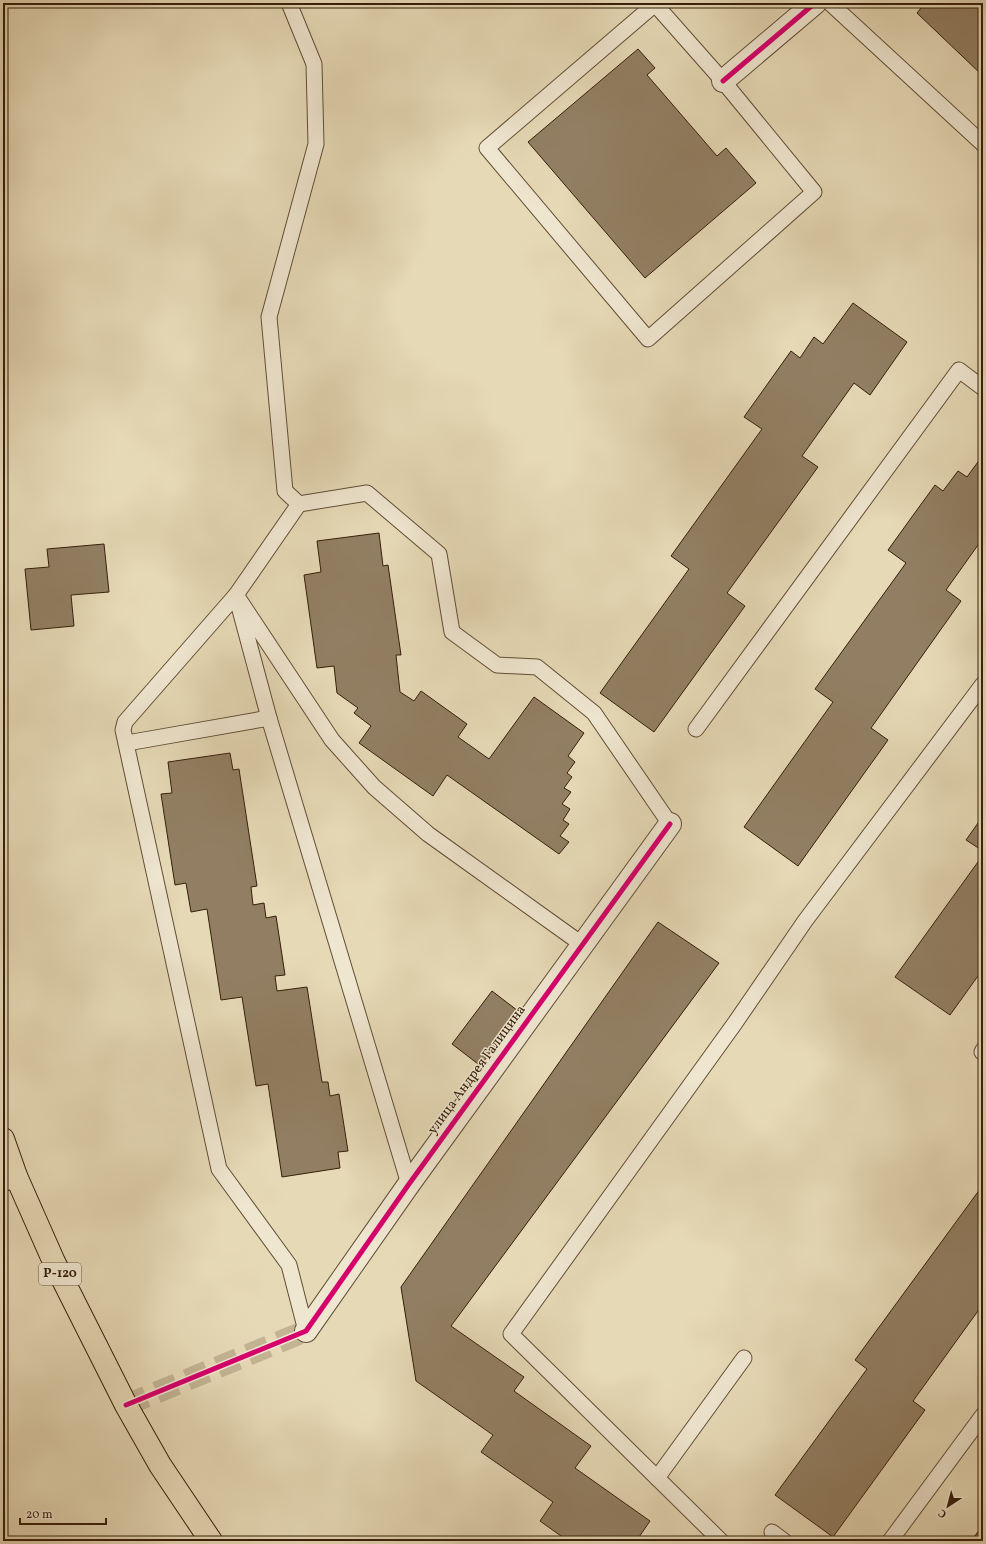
<svg xmlns="http://www.w3.org/2000/svg" width="986" height="1544" viewBox="0 0 986 1544" font-family="Vollkorn,serif">
<rect width="100%" height="100%" fill="#e6d9b6"/>
<filter id="stains"><feTurbulence type="fractalNoise" baseFrequency=".005" numOctaves="4"/><feColorMatrix values="0 0 0 0 .2 0 0 0 0 .09 0 0 0 0 .02 0 0 0 .5 -.17"/></filter>
<radialGradient id="worn" r=".72"><stop offset=".6" stop-color="#630" stop-opacity="0"/><stop offset="1" stop-color="#630" stop-opacity=".3"/></radialGradient>
<g fill="#927f63" stroke="#361e0a">
<polygon points="925,3 983,3 983,76 917,13"/>
<polygon points="638,49 655,68 647,75 717,156 726,148 756,183 645,278 528,142"/>
<polygon points="853,303 907,342 870,395 854,383 802,456 818,467 727,593 745,606 654,732 600,693 689,569 671,556 762,429 744,417 791,351 800,358 814,337 823,344"/>
<polygon points="983,455 983,538 946,590 961,601 871,728 888,740 798,866 744,827 833,702 815,689 906,563 888,550 935,485 943,491 958,471 967,477"/>
<polygon points="379,533 383,566 388,565 401,655 396,655 400,692 414,701 421,691 467,724 458,737 489,759 534,697 584,733 568,756 575,762 567,773 572,777 564,788 571,792 562,804 570,809 563,820 569,824 560,836 569,842 559,854 447,775 433,796 359,743 371,726 354,713 358,708 337,693 334,666 317,668 304,575 321,572 317,541"/>
<polygon points="104,544 109,592 71,595 74,626 31,630 25,569 49,567 47,549"/>
<polygon points="230,753 233,770 239,769 257,886 251,887 253,905 264,903 266,918 276,916 285,975 275,976 277,991 307,987 322,1082 328,1082 330,1096 339,1094 348,1151 338,1152 340,1168 282,1177 268,1084 256,1086 242,997 221,1000 207,909 191,912 186,883 175,885 161,794 172,793 168,762"/>
<polygon points="983,816 983,851 966,840"/>
<polygon points="983,855 983,969 950,1015 895,977"/>
<polygon points="658,922 719,963 451,1326 524,1377 514,1391 591,1446 575,1468 650,1521 637,1540 639,1541 568,1541 540,1521 553,1502 481,1452 493,1435 416,1381 401,1287"/>
<polygon points="492,991 522,1014 482,1067 452,1044"/>
<polygon points="983,1185 983,1304 913,1401 925,1410 833,1537 775,1495 867,1369 855,1360"/>
<polygon points="983,1525 983,1541 971,1541"/>
</g>
<g fill="none" stroke-linecap="round" stroke-linejoin="round">
<polyline stroke="#c3b494" stroke-width="22" stroke-dasharray="22 11" stroke-linecap="butt" points="126,1405 306,1331"/>
<defs>
<g id="lane">
<polyline points="289,3 314,64 316,144 269,317 285,491 299,504 236,595 332,740 374,787 428,834 583,945"/>
<polyline points="830,3 983,144"/>
<polygon points="655,4 723,81 814,192 648,339 487,148"/>
<polyline points="299,504 367,493 439,554 452,632 497,665 537,667 594,713 670,824"/>
<polyline points="269,718 236,595 125,722 123,730 219,1169 289,1265 306,1331"/>
<polyline points="696,729 959,370 983,388"/>
<polyline points="127,743 269,718 409,1184"/>
<polyline points="982,1052 983,1050"/>
<polyline points="657,1478 744,1358"/>
<polyline points="772,1532 784,1541"/>
<polyline points="721,1541 511,1334 735,1023 805,921 983,684"/>
<polyline points="890,1541 983,1415"/>
</g>
<g id="street">
<polyline points="723,81 815,3"/>
<polyline points="3,1180 16,1176"/>
<polyline points="306,1331 409,1184 670,824"/>
</g>
<polyline id="primary" points="3,1139 16,1176 54,1262 126,1405 160,1465 211,1541"/>
</defs>
<use href="#lane" stroke="#624d35" stroke-width="17"/>
<use href="#street" stroke="#624d35" stroke-width="24"/>
<use href="#primary" stroke="#361e0a" stroke-width="24"/>
<use href="#lane" stroke="#efe6d0" stroke-width="15"/>
<use href="#street" stroke="#efe6d0" stroke-width="22"/>
<use href="#primary" stroke="#e6d9b6" stroke-width="22"/>
<defs>
<g id="cycleway">
<polyline points="723,81 815,3"/>
<polyline points="126,1405 306,1331 409,1184 670,824"/>
</g>
</defs>
<use href="#cycleway" stroke="#efe6d0" stroke-width="8"/>
<use href="#cycleway" stroke="#d6006c" stroke-width="5"/>
</g>
<g text-anchor="middle" dominant-baseline="central" stroke-width="3" stroke-linejoin="round" paint-order="stroke">
<rect fill="#efe6d0" stroke="#6e5a45" stroke-width="1" x="39" y="1263" width="42" height="22" rx="3"/>
<g font-size="13" font-weight="bold" fill="#361e0a">
<text x="60" y="1274">Р-120</text>
</g>
<g font-size="14" fill="#361e0a" stroke="#efe6d0">
<text transform="translate(477 1070) rotate(-54)">улица Андрея Галицина</text>
</g>
</g>
<rect width="986" height="1544" fill="none" stroke="#e6d9b6" stroke-width="16"/>
<rect x="4" y="4" width="978" height="1536" fill="none" stroke="#361e0a" stroke-width="2"/>
<rect x="8" y="8" width="970" height="1528" fill="none" stroke="#361e0a"/>
<g transform="translate(948 1506) rotate(216)" stroke="#efe6d0" stroke-width="3" paint-order="stroke">
<path d="M0-3L7 15L0 10L-7 15Z" fill="#361e0a"/>
<text y="-6" font-size="11" font-weight="bold" text-anchor="middle" fill="#361e0a">С</text>
</g>
<path d="M20 1518v6h86v-6" fill="none" stroke="#361e0a" stroke-width="2"/>
<text x="26" y="1518" font-size="12" fill="#361e0a" stroke="#efe6d0" stroke-width="3" paint-order="stroke">20 m</text>
<rect width="100%" height="100%" filter="url(#stains)"/>
<rect width="100%" height="100%" fill="url(#worn)"/>
</svg>
